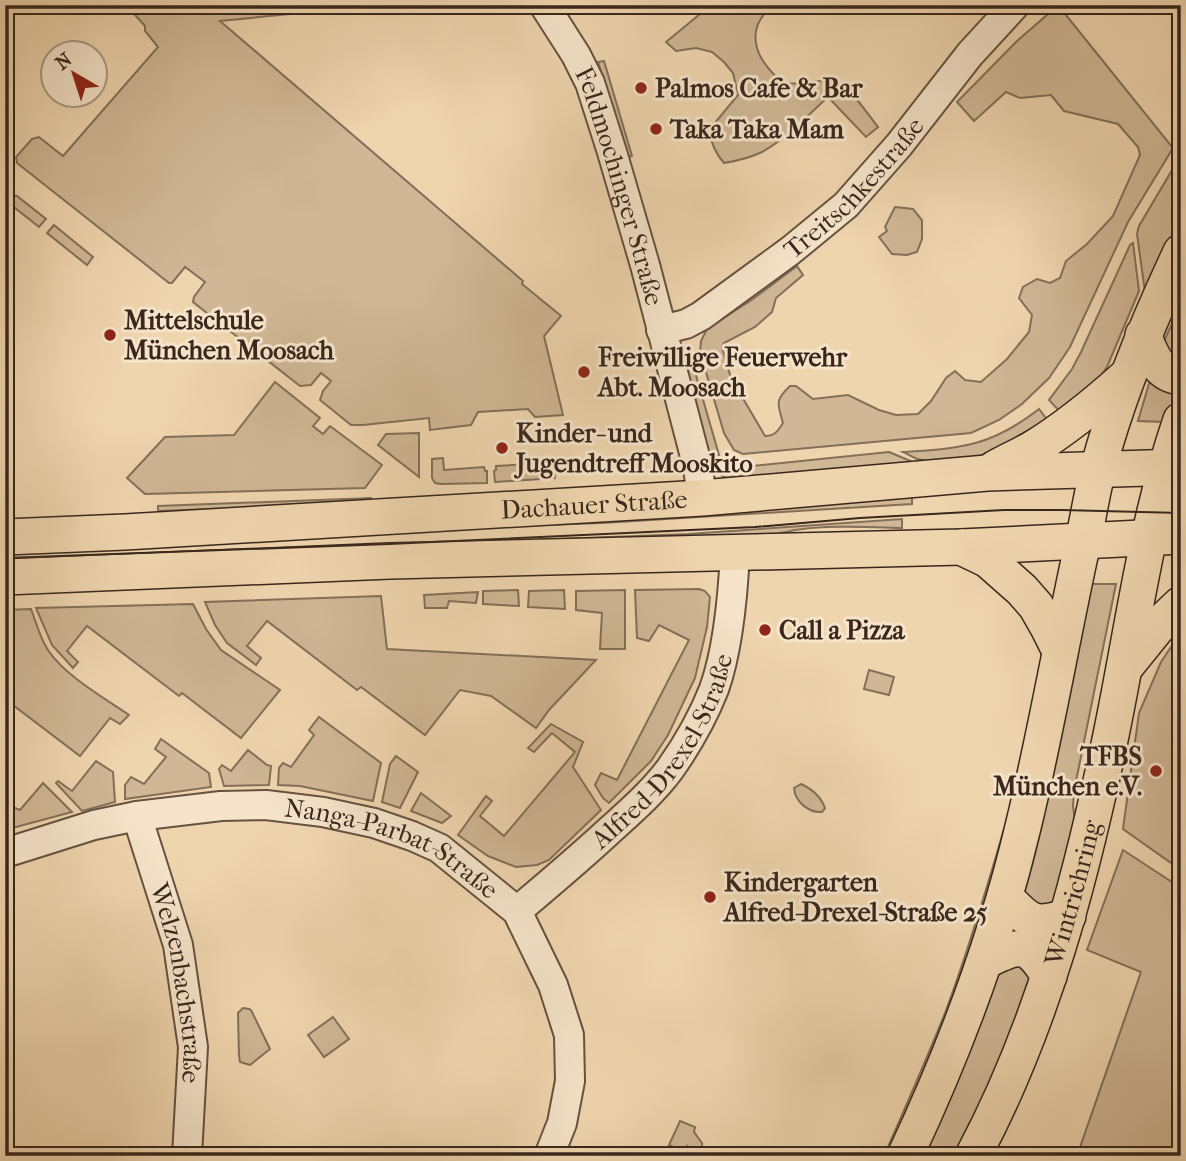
<svg xmlns="http://www.w3.org/2000/svg" width="1186" height="1161" viewBox="0 0 1186 1161" font-family="'IM FELL French Canon',serif">
<rect width="100%" height="100%" fill="#efd5ae"/>
<filter id="stains"><feTurbulence type="fractalNoise" baseFrequency=".00286" numOctaves="4"/><feColorMatrix values="0 0 0 0 .2 0 0 0 0 .09 0 0 0 0 .02 0 0 0 .5 -.17"/></filter>
<radialGradient id="worn" r=".72"><stop offset=".6" stop-color="#630" stop-opacity="0"/><stop offset="1" stop-color="#630" stop-opacity=".3"/></radialGradient>
<g fill="#d0b795" stroke="#846f59" stroke-width="2">
<polygon points="126,5 144,5 151,9 162,9 224,5 319,5 320,11 220,21 523,281 522,284 561,316 544,336 563,415 535,417 528,409 478,412 471,425 430,430 429,418 363,425 351,425 320,400 323,391 331,381 321,373 311,385 300,386 193,302 194,297 205,282 185,267 172,283 169,283 17,163 16,157 32,139 39,137 63,156 158,47 145,31 145,26"/>
<path d="M711,5H775C749,22 751,48 769,69C773,73 776,78 781,80C798,90 821,75 839,83C850,87 869,116 878,127L866,137L828,97C808,115 785,140 762,152C750,158 736,161 724,163C715,153 711,143 709,130L738,95L733,73L724,62L712,52L696,48L676,51L666,42Z"/>
<path d="M1055,8L1066,15L1173,148L1128,222L1070,347L1049,378L1022,404L999,420L971,433L743,454L734,450L724,433L700,352L701,341L707,329L753,299L797,266L803,275L776,298L772,312L755,327L724,343L722,347L731,378L765,436C775,436 778,431 783,423C778,404 774,401 790,386H796L813,399L848,395L879,410L896,415L918,414L931,401L946,378L955,371L965,380L981,382L1007,359L1029,332L1032,315L1019,298L1023,287L1037,279L1050,283L1060,278L1066,261L1087,244L1113,216L1140,155L1138,147L1118,124L1064,111L1051,95L1020,98L1006,92L974,121L957,102L1017,41Z"/>
<polygon points="604,61 632,156 627,158 598,62"/>
<polygon points="1181,155 1181,221 1145,292 1137,234 1139,226"/>
<polygon points="8,195 17,196 46,219 39,227 15,208 8,217 5,215 5,198"/>
<polygon points="895,207 913,209 922,220 922,239 917,252 907,255 892,254 879,237 887,231 885,227"/>
<polygon points="54,225 93,257 87,265 47,233"/>
<polygon points="1133,243 1139,291 1107,367 1089,392 1064,416 1049,400 1072,369 1081,352 1130,245"/>
<polygon points="1181,304 1181,366 1164,353 1165,339"/>
<polygon points="691,358 719,455 707,460 681,360"/>
<polygon points="1151,377 1176,392 1166,422 1138,421"/>
<polygon points="275,382 320,418 313,426 323,434 330,426 382,465 365,488 145,494 127,478 165,437 234,435"/>
<path d="M1039,409L1052,426L990,455L967,459L936,462L917,459L903,452C962,448 990,447 1039,409Z"/>
<polygon points="419,433 419,477 378,445 386,434"/>
<polygon points="889,452 920,465 726,478 716,472 743,467"/>
<polygon points="443,458 444,470 484,467 485,471 487,471 487,483 441,484 435,483 432,478 432,459"/>
<polygon points="551,459 556,459 555,478 495,482 494,471 496,470 496,466 550,463"/>
<polygon points="912,495 912,504 602,523 405,530"/>
<polygon points="371,498 371,503 158,511 158,506"/>
<path d="M902,519V528C862,527 808,523 771,536L405,545L688,534Z"/>
<polygon points="1088,584 1116,584 1074,791 1073,806 1075,820 1056,904 1042,913 1023,894"/>
<polygon points="699,589 705,591 710,597 707,627 695,678 668,735 651,761 609,803 603,798 595,785 601,773 617,780 689,640 659,625 649,641 637,638 635,590"/>
<polygon points="518,590 519,606 483,604 483,591"/>
<polygon points="564,590 565,609 528,607 529,591"/>
<polygon points="625,590 625,649 600,649 602,613 576,610 576,591"/>
<polygon points="478,592 476,603 449,601 447,608 425,608 424,595"/>
<polygon points="381,596 387,649 596,660 549,710 536,728 491,696 460,690 425,735 361,687 357,690 267,621 247,646 261,658 256,665 227,643 215,625 205,602"/>
<polygon points="193,604 206,629 221,650 280,690 241,738 182,693 179,696 87,626 67,651 78,662 73,668 52,645 36,608"/>
<path d="M31,609C36,622 40,638 48,650C64,675 104,698 129,715L120,724L110,718L80,756L5,699V610Z"/>
<polygon points="1181,632 1181,870 1123,829 1139,713 1161,662"/>
<polygon points="869,670 894,677 889,695 864,689"/>
<polygon points="319,717 381,763 373,801 300,786 278,785 279,768 283,763 291,767 314,735 309,730"/>
<polygon points="551,724 583,742 573,767 601,810 549,860 537,865 516,867 488,856 458,835 486,796 492,801 480,816 504,836 575,752 552,733 534,752 528,748"/>
<polygon points="161,739 209,773 211,787 125,799 125,785 131,777 144,784 166,757 155,749"/>
<polygon points="248,750 267,765 271,766 269,785 224,786 219,769 222,765 231,771"/>
<polygon points="396,756 418,772 400,808 382,802 390,764"/>
<polygon points="96,761 113,772 115,802 82,811 56,783 58,781 72,791"/>
<polygon points="43,783 72,812 5,830 5,804 20,810"/>
<path d="M801,784C812,789 821,797 825,808L822,812C809,813 795,802 794,788Z"/>
<polygon points="421,793 451,816 442,823 411,811"/>
<path d="M1004,829L1010,830L974,947L889,1156H884C905,1108 926,1061 945,1013C968,952 986,891 1004,829Z"/>
<polygon points="1123,850 1181,888 1181,1156 1077,1156 1141,972 1087,950"/>
<polygon points="1002,961 1032,969 1008,1047 958,1156 918,1156"/>
<polygon points="243,1008 249,1009 251,1010 270,1049 250,1065 240,1062 239,1056 238,1013"/>
<polygon points="333,1017 349,1039 324,1057 308,1035"/>
<polygon points="680,1121 695,1127 694,1132 702,1143 702,1151 693,1152 687,1146 684,1152 669,1145"/>
</g>
<g fill="none" stroke-linecap="round" stroke-linejoin="round">
<defs>
<g id="minor">
<path id="s1" d="M544,5L576,55L590,83L612,152L645,265L698,468L702,498"/>
<path id="s2" d="M661,330L686,324L701,316L790,251L846,205L899,145L970,54L1015,5"/>
<path id="s3" d="M137,816L178,945L193,1047L187,1156"/>
<path id="s4" d="M5,853L94,825L137,816L221,806L266,805L323,812L374,823L412,836L439,848L517,911L553,985L569,1035L570,1081L562,1123L549,1156"/>
<path id="s5" d="M517,911C549,884 580,858 610,830C631,811 653,792 670,769C687,745 703,717 714,689C728,650 733,594 735,552"/>
</g>
<g id="major">
<path d="M1143,335C1151,353 1157,375 1181,377"/>
<path d="M994,469C1006,462 1020,456 1032,449C1067,428 1098,402 1128,375"/>
<path id="s6" d="M5,537L125,532L702,498L987,473L1181,467"/>
<polyline points="961,547 988,560 1022,590 1036,606 1048,627 1060,651"/>
<polyline points="5,577 390,561 961,547 1181,536"/>
<polyline points="1126,666 1160,624 1181,604"/>
<path d="M1005,897C1029,922 1034,928 1068,916"/>
<path d="M985,961C1020,944 1027,941 1049,976"/>
<path d="M905,1156C955,1050 996,941 1023,827C1046,733 1062,637 1083,542C1088,518 1092,493 1098,469C1118,394 1148,322 1181,252"/>
<path id="s7" d="M973,1156C1043,1025 1081,879 1111,735C1133,629 1146,522 1181,420"/>
</g>
</defs>
<use href="#minor" stroke="#665241" stroke-width="32"/>
<use href="#major" stroke="#39271d" stroke-width="38"/>
<use href="#minor" stroke="#f5e4ca" stroke-width="28"/>
<use href="#major" stroke="#efd5ae" stroke-width="35"/>
<polyline stroke="#39271d" stroke-width="2" points="5,558 389,544 755,527 860,518 1004,510 1062,510 1181,513"/>
</g>
<g fill="#8f2418" stroke="#f5e4ca" stroke-width="2.5">
<circle cx="641" cy="88" r="7"/>
<circle cx="656" cy="129" r="7"/>
<circle cx="110" cy="335" r="7"/>
<circle cx="584" cy="372" r="7"/>
<circle cx="502" cy="448" r="7"/>
<circle cx="765" cy="630" r="7"/>
<circle cx="1156" cy="771" r="7"/>
<circle cx="710" cy="897" r="7"/>
</g>
<g text-anchor="middle" dominant-baseline="central" stroke-width="6" stroke-linejoin="round" paint-order="stroke">
<g font-size="26" font-weight="bold" fill="#39271d" stroke="#f5e4ca" text-anchor="start">
<text x="655" y="88">Palmos Cafe &amp; Bar</text>
<text x="670" y="129">Taka Taka Mam</text>
<text x="124" y="320">Mittelschule<tspan x="124" dy="30">München Moosach</tspan></text>
<text x="598" y="357">Freiwillige Feuerwehr<tspan x="598" dy="30">Abt. Moosach</tspan></text>
<text x="516" y="433">Kinder- und<tspan x="516" dy="30">Jugendtreff Mooskito</tspan></text>
<text x="779" y="630">Call a Pizza</text>
<text x="1142" y="756" text-anchor="end">TFBS<tspan x="1142" dy="30">München e.V.</tspan></text>
<text x="724" y="882">Kindergarten<tspan x="724" dy="30">Alfred-Drexel-Straße 25</tspan></text>
</g>
<g font-size="26" fill="#39271d" stroke="#f5e4ca">
<text stroke="none"><textPath href="#s2" startOffset="243">Treitschkestraße</textPath></text>
<text stroke="none"><textPath href="#s1" startOffset="198">Feldmochinger Straße</textPath></text>
<text stroke="none"><textPath href="#s6" startOffset="590">Dachauer Straße</textPath></text>
<text stroke="none"><textPath href="#s5" startOffset="220">Alfred-Drexel-Straße</textPath></text>
<text stroke="none"><textPath href="#s4" startOffset="402">Nanga-Parbat-Straße</textPath></text>
<text stroke="none"><textPath href="#s7" startOffset="282">Wintrichring</textPath></text>
<text stroke="none"><textPath href="#s3" startOffset="173">Welzenbachstraße</textPath></text>
</g>
</g>
<rect width="1186" height="1161" fill="none" stroke="#efd5ae" stroke-width="28"/>
<rect x="7" y="7" width="1172" height="1147" fill="none" stroke="#39271d" stroke-width="3.5"/>
<rect x="14" y="14" width="1158" height="1133" fill="none" stroke="#39271d" stroke-width="2"/>
<g transform="translate(74 74) rotate(321)"><circle r="33" fill="#f5e4ca" stroke="#aa9885" stroke-width="2"/>
<path d="M0-5L12 26L0 18L-12 26Z" fill="#8f2418"/>
<text y="-10" font-size="19" font-weight="bold" text-anchor="middle" fill="#39271d">N</text>
</g>
<rect width="100%" height="100%" filter="url(#stains)"/>
<rect width="100%" height="100%" fill="url(#worn)"/>
</svg>
